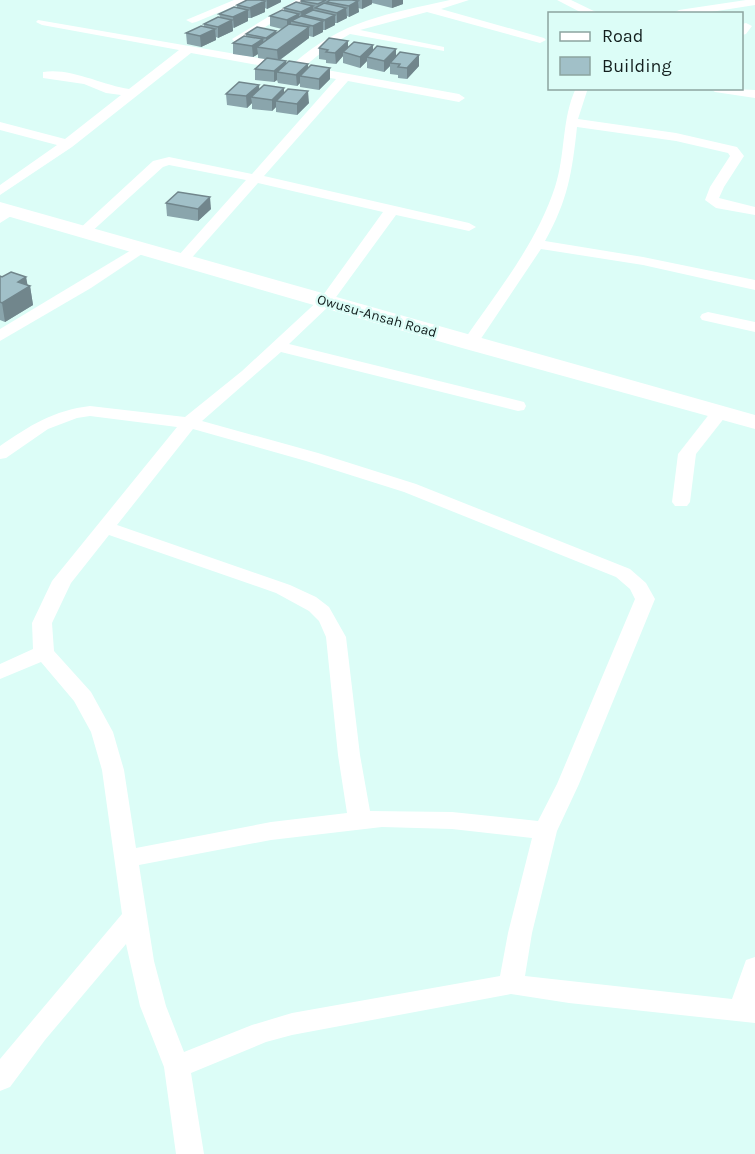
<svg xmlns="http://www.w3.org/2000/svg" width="755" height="1154" viewBox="0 0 755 1154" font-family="Karla,sans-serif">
<rect width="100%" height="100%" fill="#dcfdf7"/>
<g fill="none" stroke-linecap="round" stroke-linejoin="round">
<g fill="#fff" fill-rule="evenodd">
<polygon points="234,0 249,0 196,22 192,23 186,20"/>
<polygon points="296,0 309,0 242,41 234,41 232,39"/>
<path d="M450,0H469L441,9L544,38L546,40L540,43L427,12L360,30L444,47V51L350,34L328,47L305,66L459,94L465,98L459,102L348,81L264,176L469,223L476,227L469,231L396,215L331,304L289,344L524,402L526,406L524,410L518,411L281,352L202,421L318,453L416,484L630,569L646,583L655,599L579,784L557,831L532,933L525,976L732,999L746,960L755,957V1023L569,1003L511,994L292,1035L266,1042L191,1073L204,1154H176L164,1067L140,1006L126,944L45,1040L10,1087L0,1091V1059L122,914L102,770L91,732L74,701L41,662L0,679V664L33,649L32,623L52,581L177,427L90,416L77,418L48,429L6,458L0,459V446C29,426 54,410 90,406L185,417L242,371L321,298L383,212L258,183L188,262H178L176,259L178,256L246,180L169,165L163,167L89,234H79L77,231L153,161L169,157L252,174L336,79L191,53L72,147L0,195V185L57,145L0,130V122L65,139L121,95L106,93L84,84L43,78V72C69,67 103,85 129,89L179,50L42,25L36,22L38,20L293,64C342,20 388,14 450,0ZM193,429L306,461L404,492L616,577L630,589L635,599L557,784L538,821L452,812L370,811L360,755L346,637L329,607L316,597L290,585L117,525ZM109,535L276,593L309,611L319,621L326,637L338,755L347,813L271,822L136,848L124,770L113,732L91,692L54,651L52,623L71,583ZM382,827L452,829L532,838L508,933L500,976L292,1013L252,1025L184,1052L166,1006L154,961L139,865L271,840Z"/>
<polygon points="557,0 571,0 600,14 584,14"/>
<polygon points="746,0 755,0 755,5 698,14 673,13 679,10"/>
<polygon points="746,23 752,26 746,34 742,35 742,24"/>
<path d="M576,88H588L578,119L676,133L737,147L744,156L724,187L719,198L755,207V215L716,208L705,200L710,187L730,156L728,153L676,141L577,127C572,173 568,200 545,241L643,257L755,280V290L643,265L541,249L476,346H464L462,343C496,293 536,245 555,187C566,154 561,120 576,88Z"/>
<polygon points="709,88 755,90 755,98 715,92"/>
<polygon points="12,207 17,208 19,211 0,223 0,213"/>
<polygon points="143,243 150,247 148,250 91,288 0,341 0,329"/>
<polygon points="708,312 755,322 755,332 702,320 700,317 702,314"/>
<polygon points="720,407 726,408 729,412 696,454 690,502 687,506 675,506 672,502 678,454 714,408"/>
</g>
<polygon fill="#fff" fill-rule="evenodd" points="0,202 755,415 755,429 462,348 0,214"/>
</g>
<g fill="#8aa5ac">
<polygon points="247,0 281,0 281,2 267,9 265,8 265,12 251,18 248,18 248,21 233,28 233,31 218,38 216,37 216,40 201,47 187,44 186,33 204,26 204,24 220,17 219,14 237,8 237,5"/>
<polygon points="302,0 403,0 403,4 392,8 372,3 372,4 362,9 358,8 359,12 349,17 347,16 347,18 337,23 335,23 335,25 325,30 323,30 323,32 313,37 309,36 309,38 280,60 286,61 286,64 308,64 308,68 330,68 330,79 319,90 300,87 300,83 297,86 278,83 277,80 274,82 255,80 255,69 265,59 258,58 258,54 253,57 233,54 233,43 246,36 246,34 276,31 277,33 282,29 270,26 270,16 284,10 284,8 301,3 301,1"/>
<polygon points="373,45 373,51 396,56 419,66 407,79 398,78 398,75 390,74 390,66 384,72 367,68 367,61 360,68 343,63 343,56 336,64 326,63 326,60 319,59 319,48 348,48"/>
<polygon points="259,90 284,93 309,103 297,115 276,112 276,107 272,111 252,109 252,103 247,108 227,105 226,94"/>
<polygon points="166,203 211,209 198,221 167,216"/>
<polygon points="0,276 26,277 27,285 30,286 33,305 5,322 0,320"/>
</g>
<g fill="#71868c">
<polygon points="267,0 281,0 281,2 267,9"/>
<polygon points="362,0 372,0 372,4 362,9"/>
<polygon points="392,0 403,0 403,4 392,8"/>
<polygon points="265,1 265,12 251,18 250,8"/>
<polygon points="358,1 359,12 349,17 349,6"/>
<polygon points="313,6 314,16 303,15 303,22 302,23 301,12"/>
<polygon points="346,8 347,18 337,23 337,13"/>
<polygon points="248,10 248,21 234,28 233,17"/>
<polygon points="299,14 299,23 291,21 291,28 287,30 287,20"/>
<polygon points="335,15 335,25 325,30 325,20"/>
<polygon points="232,20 233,31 218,38 218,27"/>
<polygon points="323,21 323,32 313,37 313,26"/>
<polygon points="309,27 309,38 278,61 277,50"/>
<polygon points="215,29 216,40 201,47 200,36"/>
<polygon points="276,31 277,41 266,49 266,38"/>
<polygon points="263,39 264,48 257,47 258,54 253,57 252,46"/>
<polygon points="348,41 348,52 343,52 343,56 336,64 335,53"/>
<polygon points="373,45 373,55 367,57 367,61 360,68 360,57"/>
<polygon points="396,49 396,59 390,63 390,66 384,72 384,61"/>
<polygon points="419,55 419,66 407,79 407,68"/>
<polygon points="286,61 286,72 277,72 277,80 274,82 274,71"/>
<polygon points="308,64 308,75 300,76 300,83 297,86 296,75"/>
<polygon points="330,68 330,79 319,90 319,79"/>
<polygon points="259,85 260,96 251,97 252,103 247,108 246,96"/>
<polygon points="284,88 284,99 276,101 276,107 272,111 272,100"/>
<polygon points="308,91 309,103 297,115 297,104"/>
<polygon points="210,197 211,209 198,221 198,209"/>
<polygon points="26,277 28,287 30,286 33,305 5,322 2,303 18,282"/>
</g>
<g fill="#a1c0c8" stroke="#71868c" stroke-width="1.5">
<polygon points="247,0 260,0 265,1 250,8 237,5"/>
<polygon points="302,0 326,0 318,4 301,1"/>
<polygon points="330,0 352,0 358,1 349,6 327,2"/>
<polygon points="296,2 313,6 301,12 284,8"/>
<polygon points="324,3 346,8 337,13 315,8"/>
<polygon points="234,7 248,10 233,17 219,14"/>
<polygon points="282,10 299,14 287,20 270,16"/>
<polygon points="313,10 335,15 325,20 303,15"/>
<polygon points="301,16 323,21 313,26 291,21"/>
<polygon points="218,17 232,20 218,27 204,24"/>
<polygon points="289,24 309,27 277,50 257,47"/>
<polygon points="201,26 215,29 200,36 186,33"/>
<polygon points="257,27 276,31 266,38 246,34"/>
<polygon points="244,36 263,39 252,46 233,43"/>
<polygon points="329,38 348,41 335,53 326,52 328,50 319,48"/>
<polygon points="354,42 373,45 360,57 343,52"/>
<polygon points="377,46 396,49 384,61 367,57"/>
<polygon points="400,52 419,55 407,68 398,67 400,64 390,63"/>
<polygon points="267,58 286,61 274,71 255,69"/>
<polygon points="289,61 308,64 296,75 277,72"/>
<polygon points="311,65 330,68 319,79 300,76"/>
<polygon points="239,82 259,85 246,96 226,94"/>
<polygon points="264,85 284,88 272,100 251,97"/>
<polygon points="288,89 308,91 297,104 276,101"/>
<polygon points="178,192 210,197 198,209 166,203"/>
<polygon points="11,272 26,277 18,282 30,286 2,303 0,302 0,276 2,277"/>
</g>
<g text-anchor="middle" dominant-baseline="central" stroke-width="5" stroke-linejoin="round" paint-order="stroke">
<g font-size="14" fill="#131f1e" stroke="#dcfdf7">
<text transform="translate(377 316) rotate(16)">Owusu-Ansah Road</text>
</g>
</g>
<rect x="548" y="12" width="195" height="78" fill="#dcfdf7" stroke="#8ca4a0" stroke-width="1.5"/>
<rect x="560" y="32" width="30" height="9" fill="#ffffff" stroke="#8ca4a0" stroke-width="1.5"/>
<text x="602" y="42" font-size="18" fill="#131f1e">Road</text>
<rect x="560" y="57" width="30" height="18" fill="#a1c0c8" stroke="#8ca4a0" stroke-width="1.5"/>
<text x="602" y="72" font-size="18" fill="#131f1e">Building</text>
</svg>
